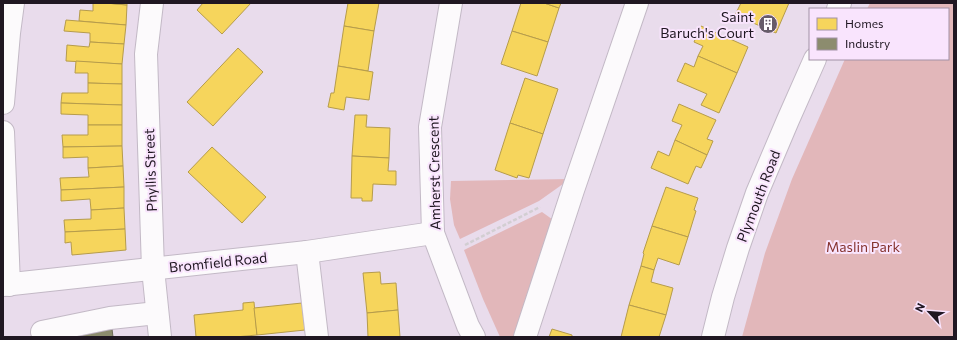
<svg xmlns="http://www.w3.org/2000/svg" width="957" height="340" viewBox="0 0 957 340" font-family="Commissioner,sans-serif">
<rect width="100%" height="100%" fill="#e9dcec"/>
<g fill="#e2b7ba">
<polygon points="870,3 954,3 954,337 742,337 765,253 792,179 845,59 948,59 948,9 867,9"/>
<polygon points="570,179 539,201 460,239 454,225 450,199 451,181"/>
<polygon points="542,212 556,222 518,337 500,337 483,299 464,250"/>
</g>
<g fill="#f6d55c" stroke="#b69c4b">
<polygon points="93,3 106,3 127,5 126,25 79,21 80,10 93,11"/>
<polygon points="106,3 127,3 127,5"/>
<polygon points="203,3 251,3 222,34 197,10"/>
<polygon points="348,3 379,3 374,31 344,26"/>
<polygon points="521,3 544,3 559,8 548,42 512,31"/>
<polygon points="544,3 561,3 559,8"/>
<polygon points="741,3 789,3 776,33 735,15"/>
<polygon points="66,20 126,25 124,44 90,42 90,33 64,31"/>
<polygon points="344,26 374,31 368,71 338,66"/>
<polygon points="701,26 748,47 737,73 698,56 703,46 694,42"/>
<polygon points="512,31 548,42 537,76 501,64"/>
<polygon points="90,42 124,44 122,64 66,61 67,45 89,47"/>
<polygon points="238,48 263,72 213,126 187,102"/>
<polygon points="698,56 737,73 719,113 701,105 707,94 677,81 685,63 694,67"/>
<polygon points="76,61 122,64 122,84 88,83 88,73 75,73"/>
<polygon points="338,66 373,72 369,100 346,97 344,110 328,107 331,93 334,93"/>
<polygon points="525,78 558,89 543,134 510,123"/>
<polygon points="88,83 122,84 122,105 61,103 62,93 88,93"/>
<polygon points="61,103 122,105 122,125 88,125 88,115 61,114"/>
<polygon points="679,104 716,120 707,139 713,141 707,155 675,140 682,125 672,121"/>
<polygon points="355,115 367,115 366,127 390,128 389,158 352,156"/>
<polygon points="510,123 543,134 529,178 518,175 517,178 495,170"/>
<polygon points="88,125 122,125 122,146 63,147 62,135 88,135"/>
<polygon points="675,140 707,155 701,168 696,166 688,184 651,168 658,151 669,156"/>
<polygon points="122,146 123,166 88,168 88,157 63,158 63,147"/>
<polygon points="212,147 266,197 242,223 188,172"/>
<polygon points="352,156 389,158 388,171 396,171 396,185 373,184 372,201 362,201 362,198 351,198"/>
<polygon points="123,166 124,187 61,190 60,178 89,177 88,168"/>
<polygon points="124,187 124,208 91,210 90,199 61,201 61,190"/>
<polygon points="666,187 698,198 694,210 696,211 688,237 652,226"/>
<polygon points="124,208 125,229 65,232 64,220 91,219 91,210"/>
<polygon points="652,226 688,237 679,265 658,258 654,270 641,266 644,254 643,253"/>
<polygon points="125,229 126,250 72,255 71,242 65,243 65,232"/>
<polygon points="641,266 654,270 651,282 673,288 666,315 629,305"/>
<polygon points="380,272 381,284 396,283 398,310 367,313 363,273"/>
<polygon points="254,302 257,335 235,337 196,337 194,315 243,310 243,303"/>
<polygon points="302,303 305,330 257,335 254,308"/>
<polygon points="629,305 666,315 659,337 621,337"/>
<polygon points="398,310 400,337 368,337 367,313"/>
<polygon points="552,329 572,335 572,337 549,337"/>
</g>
<polygon fill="#8c8c6e" stroke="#6c6957" points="112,329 113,337 74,337"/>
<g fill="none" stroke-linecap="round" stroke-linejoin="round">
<defs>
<g id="minor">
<polyline points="152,3 146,54 153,269 160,337"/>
<polyline points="451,3 430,127 433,233 468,326 474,337"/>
<polyline points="838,9 840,3"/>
<polyline points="3,103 9,33 13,3"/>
<polyline points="3,132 9,285"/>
<polyline points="307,252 317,337"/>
<polyline points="3,285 307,252 433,233"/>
<polyline points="42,332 110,318 157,313"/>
<polyline points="525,337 573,190 637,3"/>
<polyline points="713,337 723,297 738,248 757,193 788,120 815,59"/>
</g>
</defs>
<use href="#minor" stroke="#c3b9c6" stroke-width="24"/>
<polyline stroke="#d2ced2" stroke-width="2.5" stroke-dasharray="4 2" stroke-linecap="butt" points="465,245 540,207"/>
<use href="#minor" stroke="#fcfafc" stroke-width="22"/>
</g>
<defs>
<symbol id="building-disc" viewBox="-11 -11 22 22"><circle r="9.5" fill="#665c69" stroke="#f9e4fd"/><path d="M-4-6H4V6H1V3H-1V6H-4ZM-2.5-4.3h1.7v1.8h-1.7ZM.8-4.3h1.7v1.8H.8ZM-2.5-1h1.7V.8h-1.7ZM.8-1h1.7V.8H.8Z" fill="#fff"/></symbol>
</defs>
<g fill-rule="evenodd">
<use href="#building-disc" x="757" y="13" width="22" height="22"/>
</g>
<g text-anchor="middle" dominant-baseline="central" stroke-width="4" stroke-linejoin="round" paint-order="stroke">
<g font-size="14" fill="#201722" stroke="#f9e4fd" text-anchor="end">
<text x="754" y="16">Saint<tspan x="754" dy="16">Baruch's Court</tspan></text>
</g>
<g font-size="14" fill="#201722" stroke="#f9e4fd">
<text transform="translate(150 170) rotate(-92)">Phyllis Street</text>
<text transform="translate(434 173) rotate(-91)">Amherst Crescent</text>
<text transform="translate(758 196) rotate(-69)">Plymouth Road</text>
<text transform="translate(218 262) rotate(-6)">Bromfield Road</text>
</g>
<g font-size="14" fill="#85332f" stroke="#f9e4fd">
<text x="863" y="246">Maslin Park</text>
</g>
</g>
<rect width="957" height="340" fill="none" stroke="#201722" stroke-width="8"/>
<rect x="809" y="8" width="140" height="52" fill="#f9e4fd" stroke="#a292a5"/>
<rect x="817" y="18" width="20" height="12" fill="#f6d55c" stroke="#a292a5"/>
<text x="845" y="28" font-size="12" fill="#201722">Homes</text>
<rect x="817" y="38" width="20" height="12" fill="#8c8c6e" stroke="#a292a5"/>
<text x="845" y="48" font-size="12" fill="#201722">Industry</text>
<g transform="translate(929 312) rotate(296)" stroke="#f9e4fd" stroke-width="3" paint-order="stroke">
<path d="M0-3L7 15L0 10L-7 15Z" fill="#201722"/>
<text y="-6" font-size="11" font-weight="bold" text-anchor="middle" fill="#201722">N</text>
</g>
</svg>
